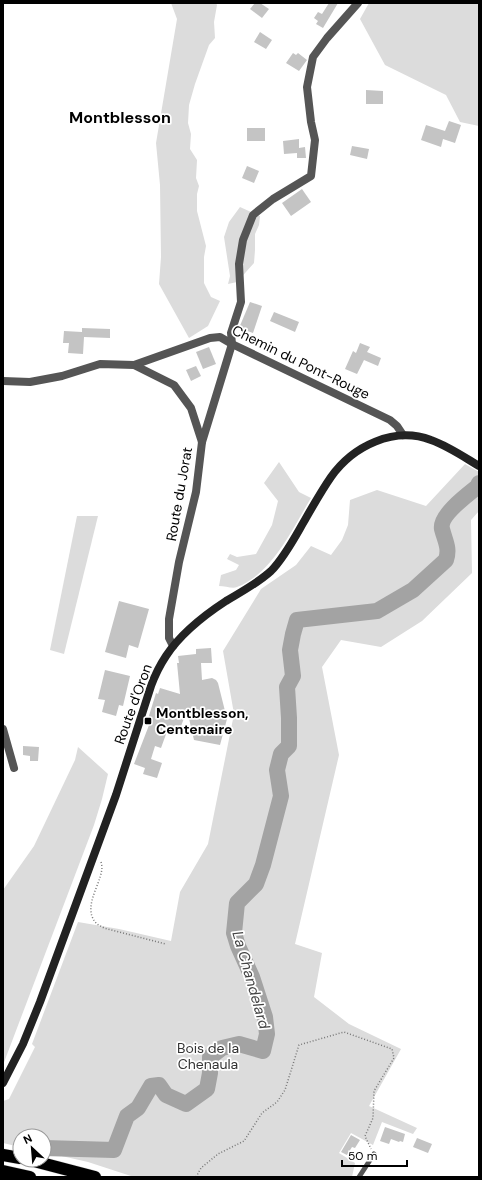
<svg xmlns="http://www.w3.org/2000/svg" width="482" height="1180" viewBox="0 0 482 1180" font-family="'DM Sans',sans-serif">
<rect width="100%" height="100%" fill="#fff"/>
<g fill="#dcdcdc">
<polygon points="171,3 216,3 217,5 214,22 215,38 209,45 195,84 189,105 188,123 191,134 190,149 197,160 196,178 199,186 197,194 197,211 206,246 204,257 204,283 211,297 220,301 208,326 189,338 159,284 161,257 160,185 156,143 177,19"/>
<polygon points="369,3 479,3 479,126 460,122 446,95 385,65 360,19"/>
<polygon points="240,207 260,216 259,225 255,234 255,250 254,263 237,282 228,284 230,276 224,237 229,222"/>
<path d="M279,462L299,492L311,498C293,528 272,574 237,587C233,589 225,586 219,586L221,575L236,570L239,565L227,559L230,554L237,557L256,554L272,525L278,501L264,483Z"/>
<polygon points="465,464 479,472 479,511 471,520 472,573 422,621 381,647 341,640 322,667 339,755 295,944 322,953 314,997 349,1024 401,1049 369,1106 417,1128 413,1134 382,1122 373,1145 351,1133 339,1153 355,1163 352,1177 134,1177 88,1162 44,1152 44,1136 20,1136 20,1147 3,1143 3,1101 9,1099 35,1047 32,1044 78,922 119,929 171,941 180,892 208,844 234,714 223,651 261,589 296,565 311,546 331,555 342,540 348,525 350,500 377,490 426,506"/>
<polygon points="77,516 98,516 64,654 50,650"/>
<polygon points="78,747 108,774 102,799 94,825 3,1065 3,890 34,846 75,760"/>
</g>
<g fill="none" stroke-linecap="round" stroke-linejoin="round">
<path stroke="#a3a3a3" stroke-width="16" d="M44,1148L114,1150L127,1116L138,1108L151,1086L159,1085L166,1095L186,1104L207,1089L210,1073V1057L222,1048L239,1044L263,1051L267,1034L265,1017L252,977L238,946L234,933L237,903L256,884L263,865L281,796L277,770L281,754L289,746V718L287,687L293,676L290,650L293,634L297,620L377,611L413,590L446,560C450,548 445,541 442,529C439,516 467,495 477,487L479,483"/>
</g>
<g fill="#c4c4c4">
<polygon points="255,3 260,3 269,9 262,18 250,9"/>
<polygon points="329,3 338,3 323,28 316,24 318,21 314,18 318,12 322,14"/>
<polygon points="260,32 272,40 266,49 254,42"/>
<polygon points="293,53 296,55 298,53 307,60 299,71 286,63"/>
<polygon points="366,90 383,91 383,104 366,104"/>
<polygon points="449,121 461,125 455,143 443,139 441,147 421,140 426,125 445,131"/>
<rect x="247" y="128" width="18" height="13"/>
<polygon points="299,139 299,148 305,147 306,158 297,158 297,153 284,154 283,141"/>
<polygon points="352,146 369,149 367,159 350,155"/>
<polygon points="247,166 259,171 254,183 242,178"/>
<polygon points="302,189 311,202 291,216 282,203"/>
<polygon points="250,302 262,306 253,333 239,328"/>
<polygon points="274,312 299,322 295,332 270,321"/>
<polygon points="82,328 110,329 110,338 84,337 83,354 68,353 69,343 63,343 64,331 82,332"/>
<polygon points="360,343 370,347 367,352 381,358 378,366 364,360 357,374 345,369 353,351 356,353"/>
<polygon points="209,347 216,364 203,369 196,352"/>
<polygon points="196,366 201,376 191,381 186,370"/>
<polygon points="119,601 149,609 138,648 129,645 126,658 105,652"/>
<polygon points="211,648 212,663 201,663 202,680 212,678 216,680 218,683 227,719 220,745 194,740 187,710 180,729 169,726 161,748 155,746 151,759 162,763 157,778 143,774 145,768 134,764 151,720 148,719 156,693 158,694 160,688 180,694 177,663 179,663 178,656 196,654 196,649"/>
<polygon points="105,670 130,676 123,706 119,705 116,716 102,712 105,700 98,699"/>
<polygon points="23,746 39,747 38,761 30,761 30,756 23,755"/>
<polygon points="385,1127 405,1134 403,1142 400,1141 399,1142 391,1139 389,1144 380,1141"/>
<polygon points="351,1135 360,1140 355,1148 352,1147 347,1155 341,1152"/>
<polygon points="417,1138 432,1144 428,1153 413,1147"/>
</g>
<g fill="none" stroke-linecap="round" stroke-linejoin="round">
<defs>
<g id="highway">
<polyline points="3,1155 20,1158"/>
<polyline points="30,1160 95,1177"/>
<polyline points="3,1171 30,1177"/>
</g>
</defs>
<use href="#highway" stroke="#dbdbdb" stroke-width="13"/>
<g stroke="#777" stroke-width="1.5" stroke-dasharray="1 2" stroke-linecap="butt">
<path d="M101,862C107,878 80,905 96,923C98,925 101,926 104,928L166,944"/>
<polyline points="196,1177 201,1168 218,1154 244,1141 262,1113 277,1102 285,1090 299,1045 344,1032 392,1049 394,1058 374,1091 373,1118 365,1136 371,1149"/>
</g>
<polyline stroke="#555" stroke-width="5" points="359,1177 374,1154"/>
<g stroke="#555" stroke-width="8">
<polyline points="134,365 210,338 220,337 232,344 390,420 397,426 403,435"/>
<polyline points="3,381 30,382 62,376 100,364 134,365 174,385 191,408 202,442 196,492 179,562 169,619 169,638 173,646"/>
<polyline points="202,442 232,344 231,333 241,302 239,264 243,240 253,215 273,199 311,176 315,140 311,122 307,87 313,57 327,38 358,3"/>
<polyline points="3,729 14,768"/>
</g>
<path stroke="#222" stroke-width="8" d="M3,1083L23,1044L40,1002L116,795L151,686C155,675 160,665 166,656C181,633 203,616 226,601C241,592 258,583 271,571C285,557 296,535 306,518C314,504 322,490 331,477C353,446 394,426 431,440C448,446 464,457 479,466"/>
<use href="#highway" stroke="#000" stroke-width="12"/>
</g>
<rect fill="#000" stroke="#fff" stroke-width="1.5" x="144" y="717" width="8" height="8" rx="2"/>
<g text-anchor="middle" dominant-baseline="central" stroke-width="3.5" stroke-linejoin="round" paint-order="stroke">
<g font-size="14" fill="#000" stroke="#fff">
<text transform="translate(301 362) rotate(26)">Chemin du Pont-Rouge</text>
<text transform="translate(179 494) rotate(-80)">Route du Jorat</text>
<text transform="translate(133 704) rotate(-70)">Route d'Oron</text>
</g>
<g font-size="14" font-weight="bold" fill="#000" stroke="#fff" text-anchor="start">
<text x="156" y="713">Montblesson,<tspan x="156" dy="16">Centenaire</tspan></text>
</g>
<g font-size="14" fill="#333" stroke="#fff">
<text x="208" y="1048">Bois de la<tspan x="208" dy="16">Chenaula</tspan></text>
</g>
<g font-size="15" font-style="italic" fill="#444" stroke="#fff">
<text transform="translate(251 980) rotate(74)">La Chandelard</text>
</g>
<g font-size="16" font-weight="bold" fill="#000" stroke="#fff">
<text x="120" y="117">Montblesson</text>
</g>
</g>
<rect width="482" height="1180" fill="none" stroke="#000000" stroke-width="8"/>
<g transform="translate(32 1148) rotate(334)"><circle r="19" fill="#ffffff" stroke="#999999"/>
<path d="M0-3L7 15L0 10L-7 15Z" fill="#000000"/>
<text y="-6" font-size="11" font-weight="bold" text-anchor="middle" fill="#000000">N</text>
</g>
<path d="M342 1160v6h65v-6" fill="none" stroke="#000000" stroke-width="2"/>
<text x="348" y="1160" font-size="12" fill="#000000" stroke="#ffffff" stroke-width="3" paint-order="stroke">50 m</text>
</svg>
